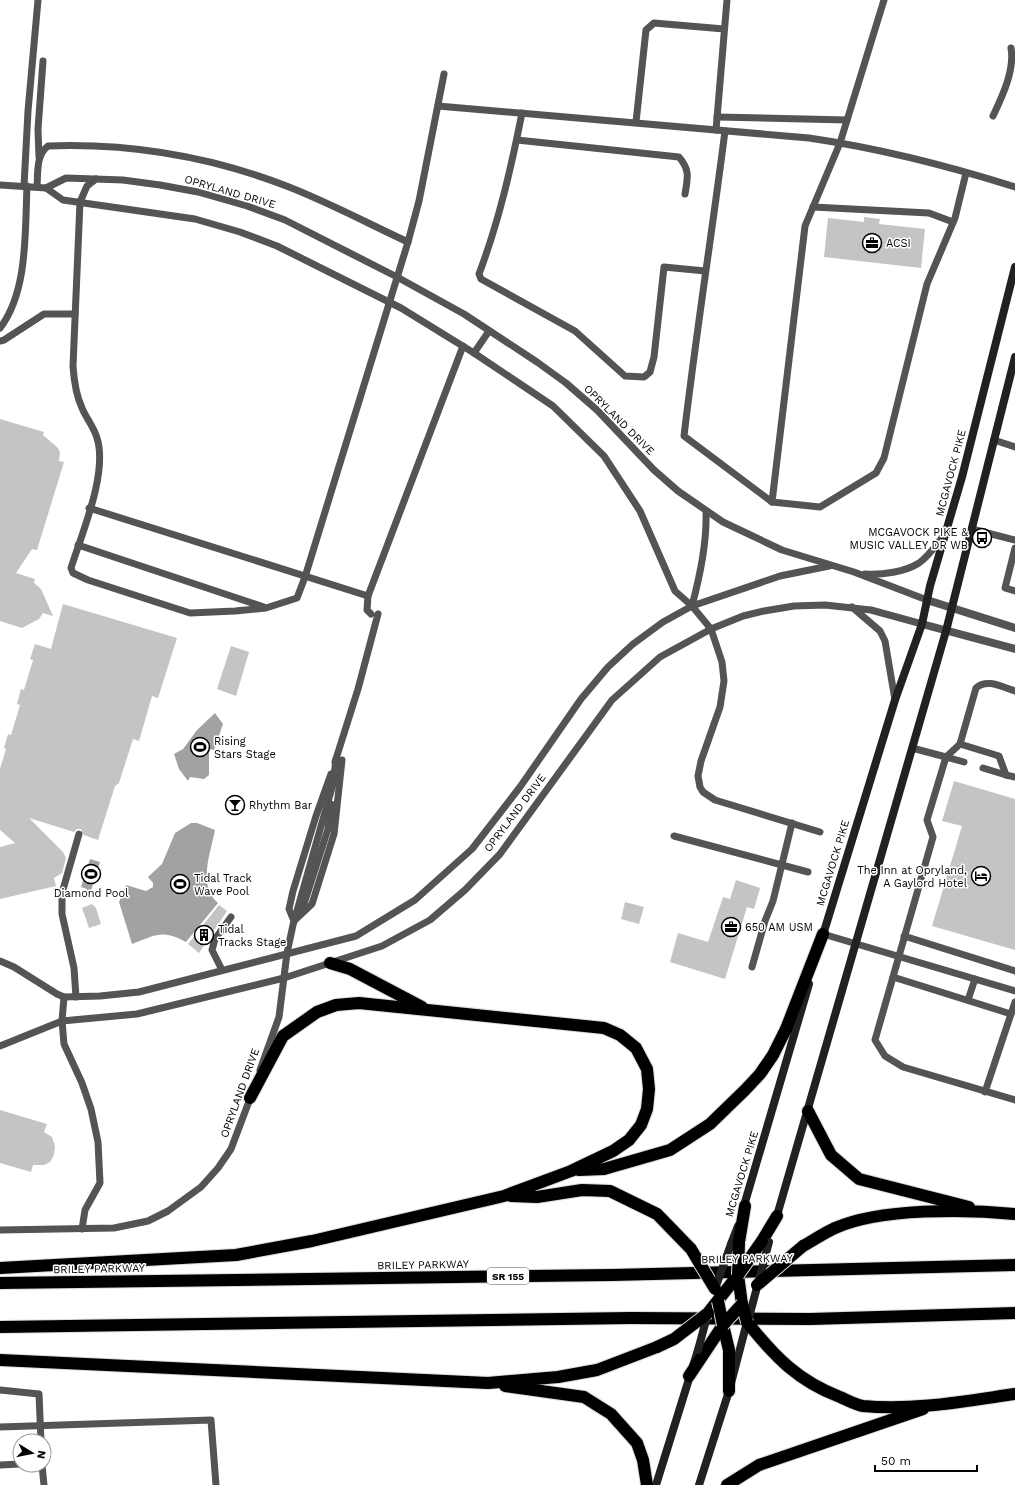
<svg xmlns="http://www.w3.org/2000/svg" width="1015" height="1485" viewBox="0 0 1015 1485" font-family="'Work Sans',sans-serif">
<rect width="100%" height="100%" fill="#fff"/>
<g fill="#a2a2a2">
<polygon points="215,713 223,724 214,750 209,749 209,775 204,779 190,777 188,781 179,769 174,754 183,749 197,730"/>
<path d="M191,823H197L215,830C211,852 197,886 218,903L186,942C162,929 156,935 132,944L119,902L126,885L146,891L153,887V883L148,877L162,864L175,833Z"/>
<polygon points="90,859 100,862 90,894 86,893 87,889 81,887"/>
</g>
<g fill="#c4c4c4">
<polygon points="864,217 880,219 879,224 925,229 921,268 824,257 828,218 864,222"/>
<polygon points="0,419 44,432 43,435 58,448 60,453 59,461 64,462 37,550 32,549 16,573 35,579 34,583 41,589 53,616 43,613 39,619 22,628 0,621"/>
<polygon points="63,604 177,638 158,698 152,696 139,741 133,739 119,783 115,786 98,840 84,835 81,829 77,829 74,832 29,818 63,852 66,858 62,873 54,878 56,886 0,899 0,847 15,843 0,830 0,769 6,749 4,748 8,734 11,735 20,705 17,704 21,689 24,690 33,660 30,659 35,644 51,649"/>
<polygon points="231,646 249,652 236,696 217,689"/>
<polygon points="954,781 1015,799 1015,950 932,926 962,826 942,821"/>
<polygon points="736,880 760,888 754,909 747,907 725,979 670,962 678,933 708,942 723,897 730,899"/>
<polygon points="625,902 644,907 639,924 621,919"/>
<polygon points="92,904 96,908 101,924 89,928 82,908"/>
<polygon points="219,905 227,911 199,953 188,944"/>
<polygon points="0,1110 47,1124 44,1132 52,1137 55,1146 54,1155 50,1162 44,1165 33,1165 31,1172 0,1163"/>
</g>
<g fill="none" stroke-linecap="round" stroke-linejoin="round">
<defs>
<g id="highway">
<polyline points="330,963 350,969 422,1007"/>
<polyline points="808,1111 831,1155 859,1179 969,1207"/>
<polyline points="579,1170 604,1169 670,1150 710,1124 745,1090 760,1074 773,1055 786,1029 823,934"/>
<polyline points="511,1196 537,1197 582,1190 610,1191 657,1214 691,1249"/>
<polyline points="762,1241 777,1216"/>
<polyline points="739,1242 745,1206"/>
<path d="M803,1246C814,1240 824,1233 835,1228C880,1208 966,1209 1015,1214"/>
<polyline points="0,1268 236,1255 312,1241 504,1196 571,1171 613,1151 629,1140 641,1125 647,1109 649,1089 647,1069 636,1048 620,1035 604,1028 359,1003 336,1005 317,1012 283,1036 250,1098"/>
<polyline points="738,1275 742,1304"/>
<polyline points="0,1283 612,1275 1015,1265"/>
<polyline points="708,1313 738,1275"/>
<path d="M747,1322C775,1357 798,1381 840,1397C847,1400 856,1405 863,1406C913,1411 966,1401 1015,1394"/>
<polyline points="723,1325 729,1350 729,1391"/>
<polyline points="0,1327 630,1318 810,1319 1015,1313"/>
<polyline points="0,1360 488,1383 558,1377 597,1370 657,1347"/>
<polyline points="689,1376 723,1325"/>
<polyline points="505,1386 584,1397 611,1414 637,1443 643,1460 647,1485"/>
<polyline points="727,1485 759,1465 923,1409"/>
</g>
</defs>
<use href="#highway" stroke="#dbdbdb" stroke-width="14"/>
<g stroke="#545454" stroke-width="7">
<polyline points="884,0 840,143 805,226 772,502 820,507 876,473 884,458 927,284 955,218 966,173"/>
<path d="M438,106L809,138C877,148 949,166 1015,187"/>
<path d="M522,113C511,168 499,221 479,274L481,279L575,331L625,376L644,377L650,372L654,357L664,267L705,271"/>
<path d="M993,116C1002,97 1015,70 1011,48"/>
<polyline points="717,117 847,120"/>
<polyline points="636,122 646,30 654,23 724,29"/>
<polyline points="716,130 727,0"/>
<path d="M725,131C712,233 696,334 684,436L772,502"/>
<path d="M517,140L679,157C690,170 688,177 685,194"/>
<polyline points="39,157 38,129 43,61"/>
<path d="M96,179L87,186L80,202L73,366C74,381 76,395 82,408C86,418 94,427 97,438C108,473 82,533 71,568L73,573L88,580L190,613L235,611L266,608L297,598L305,577L408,242L419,201L444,74"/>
<polyline points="0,185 46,188 66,178 123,180 160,185 198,192 247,206 285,220 397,277 464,314 537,362 566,383 597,410 654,470 678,491 723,522 782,550 854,572 927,600"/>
<polyline points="24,186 28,111 38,0"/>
<path d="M37,187C38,172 36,155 48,146C131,143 212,157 289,187C330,203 369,224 408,242"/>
<polyline points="46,188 63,200 195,219 240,232 277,246 401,308 474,353 553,406 604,456 640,511 675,591 692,606 711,629 722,662 724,681 720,707 701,761 698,776 700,787 703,792 715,800 820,832"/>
<polyline points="813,207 929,213 953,222"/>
<path d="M0,328C28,292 25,231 27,186"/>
<polyline points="0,341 4,340 44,314 75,314"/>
<polyline points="474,353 489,331"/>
<polyline points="994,440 1015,447"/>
<polyline points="89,508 368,596"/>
<polyline points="972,529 1015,540"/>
<polyline points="78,545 264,607"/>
<polyline points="1015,548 1005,588 1015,591"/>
<path d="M865,574C882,575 905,572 919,563C929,556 937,544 944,535"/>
<path d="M692,606C700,575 707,543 706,511"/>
<polyline points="852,607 880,631 885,641 895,700"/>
<polyline points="371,614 367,610 368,596 463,346"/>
<path d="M1015,691C1002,687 987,678 976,688L960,744L999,756L1006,775L1015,777"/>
<polyline points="912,748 946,757 960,744"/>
<polyline points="335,762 358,689 378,614"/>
<polyline points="964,762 946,757 927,820 933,837 875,1040 885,1056 903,1067 1015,1100"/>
<polyline points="983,768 1006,775"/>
<polyline points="331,774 316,816 293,891 289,909 294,921 312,904 334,834 342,760"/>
<polyline points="674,836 808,872"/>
<polyline points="303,907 328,829 331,804"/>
<polyline points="823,934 1015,991"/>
<polyline points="904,936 1015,971"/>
<polyline points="0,961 14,967 57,994 64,997 100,996 139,992 356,936 415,900 472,849 520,787 581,699 608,667 633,644 663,622 692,606 780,576 829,566"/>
<polyline points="752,967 765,921 773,901 792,823"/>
<polyline points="222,970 212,950 215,939 231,917"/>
<polyline points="893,977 1011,1014"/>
<polyline points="64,997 62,1021 64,1044 82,1083 91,1109 98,1142 100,1183 85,1210 82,1229"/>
<polyline points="76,997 74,968 62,914 62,893 79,834"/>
<polyline points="968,1000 975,979"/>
<polyline points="0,1046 62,1021 137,1014 284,978 382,946 430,920 465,890 500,854 612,700 660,657 711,629 743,616 764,611 794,606 825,605 871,610 922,624"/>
<polyline points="260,1070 279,1017 287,953 293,925 333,784 336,759"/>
<polyline points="985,1092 1015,1002"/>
<polyline points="0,1230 114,1228 148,1221 168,1211 201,1187 218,1168 231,1149 251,1096"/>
<polyline points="0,1390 39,1394 41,1441"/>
<polyline points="0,1427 211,1420 216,1485"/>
<polyline points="0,1465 20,1464"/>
<polyline points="42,1465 44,1485"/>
</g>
<g stroke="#545454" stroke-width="8">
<polyline points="927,600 1015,628"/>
<polyline points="922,624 1015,649"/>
</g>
<g stroke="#212121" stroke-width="8">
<polyline points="822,938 895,700 922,624 930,586 962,477 1015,267"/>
<polyline points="743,1209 809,984"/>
<polyline points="776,1219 946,631 1015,357"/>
<polyline points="731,1244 738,1226"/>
<polyline points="656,1485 698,1350"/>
<polyline points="699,1485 729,1391 747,1322"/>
</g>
<use href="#highway" stroke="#000" stroke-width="12"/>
<defs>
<g id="highway-bridge">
<polyline points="691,1249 715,1289"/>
<polyline points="738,1275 762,1241"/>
<polyline points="738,1275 739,1242"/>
<polyline points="757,1285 803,1246"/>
<polyline points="718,1301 723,1325"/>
<polyline points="742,1304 747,1322"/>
<polyline points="723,1325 742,1304"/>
<polyline points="657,1347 674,1339 708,1313"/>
</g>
</defs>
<use href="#highway-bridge" stroke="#dbdbdb" stroke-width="14" stroke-linecap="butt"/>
<g stroke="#212121" stroke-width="8">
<polyline points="715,1289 731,1244"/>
<polyline points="748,1321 769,1242"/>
<polyline points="698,1350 708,1313"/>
</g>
<use href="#highway-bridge" stroke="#000" stroke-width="12"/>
</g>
<defs>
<symbol id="office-ring" viewBox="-11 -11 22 22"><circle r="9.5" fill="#fff" stroke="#000" stroke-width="1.5"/><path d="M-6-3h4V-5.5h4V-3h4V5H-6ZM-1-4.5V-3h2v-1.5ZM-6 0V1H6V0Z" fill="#000"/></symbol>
<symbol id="bus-ring" viewBox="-11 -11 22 22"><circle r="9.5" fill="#fff" stroke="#000" stroke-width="1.5"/><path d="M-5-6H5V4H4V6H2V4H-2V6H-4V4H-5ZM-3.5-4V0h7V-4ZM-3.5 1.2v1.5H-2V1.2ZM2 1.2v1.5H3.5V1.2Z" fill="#000"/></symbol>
<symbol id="stadium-ring" viewBox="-11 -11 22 22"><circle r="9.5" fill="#fff" stroke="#000" stroke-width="1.5"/><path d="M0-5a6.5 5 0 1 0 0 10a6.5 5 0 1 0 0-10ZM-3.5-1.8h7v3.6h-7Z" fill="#000"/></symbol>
<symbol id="bar-ring" viewBox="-11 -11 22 22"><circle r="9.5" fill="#fff" stroke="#000" stroke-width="1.5"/><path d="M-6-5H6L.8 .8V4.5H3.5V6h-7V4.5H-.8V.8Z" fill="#000"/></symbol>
<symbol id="hotel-ring" viewBox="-11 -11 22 22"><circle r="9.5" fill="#fff" stroke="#000" stroke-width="1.5"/><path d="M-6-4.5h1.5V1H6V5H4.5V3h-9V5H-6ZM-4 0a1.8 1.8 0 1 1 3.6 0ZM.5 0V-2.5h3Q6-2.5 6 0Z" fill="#000"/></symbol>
<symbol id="building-ring" viewBox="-11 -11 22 22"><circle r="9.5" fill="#fff" stroke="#000" stroke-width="1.5"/><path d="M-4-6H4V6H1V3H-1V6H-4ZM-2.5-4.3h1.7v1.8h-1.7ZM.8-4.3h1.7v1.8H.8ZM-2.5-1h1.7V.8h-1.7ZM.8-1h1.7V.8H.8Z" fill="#000"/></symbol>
</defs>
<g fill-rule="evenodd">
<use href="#office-ring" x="861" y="232" width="22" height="22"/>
<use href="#bus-ring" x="971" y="527" width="22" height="22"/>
<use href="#stadium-ring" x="189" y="736" width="22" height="22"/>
<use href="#bar-ring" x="224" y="794" width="22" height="22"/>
<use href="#stadium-ring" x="80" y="863" width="22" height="22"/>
<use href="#hotel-ring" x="970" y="865" width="22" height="22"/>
<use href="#stadium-ring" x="169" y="873" width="22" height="22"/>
<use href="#office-ring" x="720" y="916" width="22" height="22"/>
<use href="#building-ring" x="193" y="924" width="22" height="22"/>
</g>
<g text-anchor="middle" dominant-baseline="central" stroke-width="3" stroke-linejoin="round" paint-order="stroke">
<rect fill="#fff" stroke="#4c4c4c" stroke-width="1" x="487" y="1268" width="42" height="16" rx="3"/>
<g font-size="10" font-weight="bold" fill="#000">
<text x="508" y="1276">SR 155</text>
</g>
<g font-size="11" fill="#000" stroke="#fff">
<text transform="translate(230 192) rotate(16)">OPRYLAND DRIVE</text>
<text transform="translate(619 420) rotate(45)">OPRYLAND DRIVE</text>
<text transform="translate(951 473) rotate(-75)">MCGAVOCK PIKE</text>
<text transform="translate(515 813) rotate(-53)">OPRYLAND DRIVE</text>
<text transform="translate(833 863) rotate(-73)">MCGAVOCK PIKE</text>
<text transform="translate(240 1093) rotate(-70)">OPRYLAND DRIVE</text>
<text transform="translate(742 1174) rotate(-73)">MCGAVOCK PIKE</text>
<text transform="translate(747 1259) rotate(-1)">BRILEY PARKWAY</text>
<text transform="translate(423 1265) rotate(-1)">BRILEY PARKWAY</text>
<text transform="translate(99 1269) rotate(-1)">BRILEY PARKWAY</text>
</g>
<g font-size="11" fill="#000" stroke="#fff" text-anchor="start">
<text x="886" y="243">ACSI</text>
<text x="968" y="532" text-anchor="end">MCGAVOCK PIKE &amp;<tspan x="968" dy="13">MUSIC VALLEY DR WB</tspan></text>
<text x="214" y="741">Rising<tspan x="214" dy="13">Stars Stage</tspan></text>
<text x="249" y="805">Rhythm Bar</text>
<text x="967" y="870" text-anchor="end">The Inn at Opryland,<tspan x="967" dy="13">A Gaylord Hotel</tspan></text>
<text x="194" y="878">Tidal Track<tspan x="194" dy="13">Wave Pool</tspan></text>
<text x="91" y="893" text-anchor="middle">Diamond Pool</text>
<text x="745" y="927">650 AM USM</text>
<text x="218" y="929">Tidal<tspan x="218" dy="13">Tracks Stage</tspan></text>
</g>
</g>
<g transform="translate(32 1453) rotate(100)"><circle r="19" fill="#ffffff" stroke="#999999"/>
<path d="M0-3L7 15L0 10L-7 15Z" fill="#000000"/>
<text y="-6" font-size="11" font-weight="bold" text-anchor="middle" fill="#000000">N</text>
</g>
<path d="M875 1465v6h102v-6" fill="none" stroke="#000000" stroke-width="2"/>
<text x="881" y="1465" font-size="12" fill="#000000" stroke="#ffffff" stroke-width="3" paint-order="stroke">50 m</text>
</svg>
